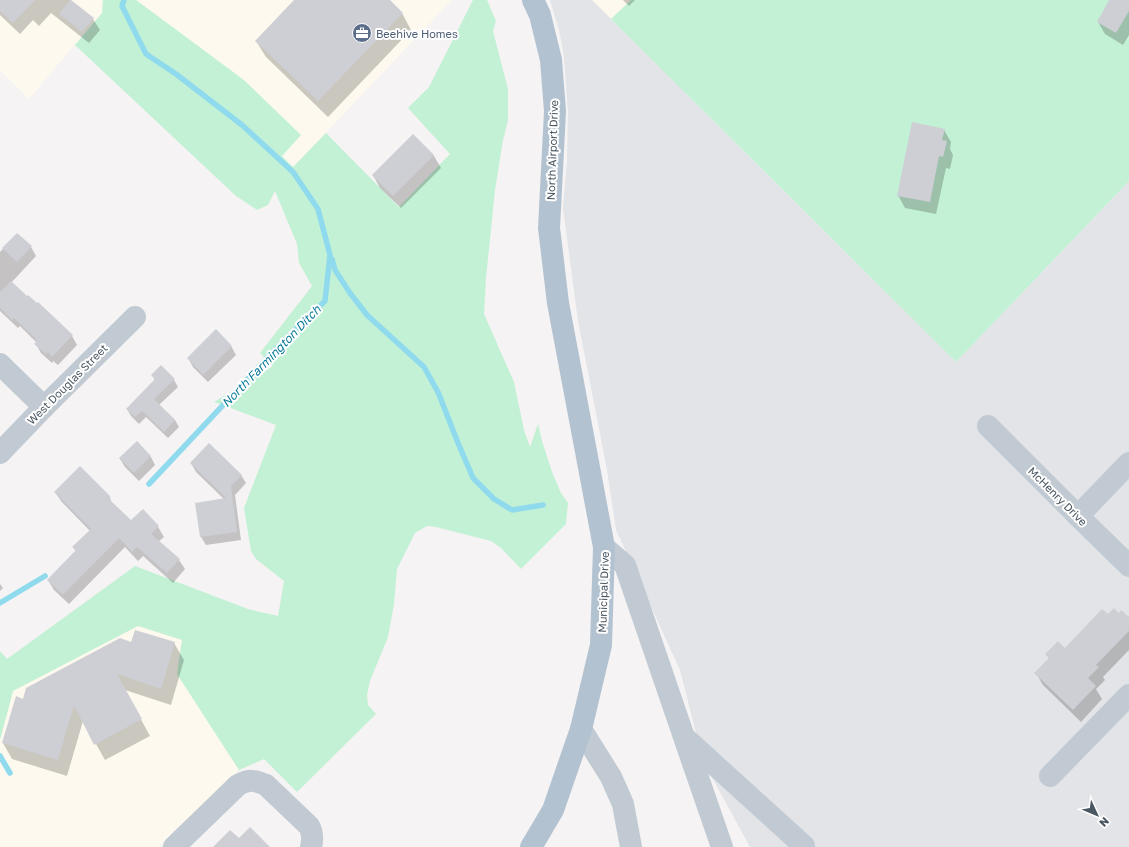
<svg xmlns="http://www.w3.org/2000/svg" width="1129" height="847" viewBox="0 0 1129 847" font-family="'Golos Text',sans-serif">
<rect width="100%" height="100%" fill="#f5f3f3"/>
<g fill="#fdf9ef">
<polygon points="0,0 103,0 102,13 29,99 0,71"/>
<polygon points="136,0 452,0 293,167 281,156 301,135 243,80"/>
<polygon points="592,0 631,0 611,19"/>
<polygon points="138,626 182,640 177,674 239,770 159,847 0,847 0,740 13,691"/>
</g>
<polygon fill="#e2e4e7" points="550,0 592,0 956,362 1129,181 1129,847 750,847 703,761 680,670 616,530 607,470 578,321 563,208 567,161 568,112 564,56 559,30"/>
<g fill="#c3f1d5">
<polygon points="103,0 136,0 244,80 301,135 282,156 293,167 326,133 399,207 450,154 408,108 429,87 473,0 487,0 496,21 493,31 508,89 508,120 503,140 495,190 486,278 484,314 514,382 524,430 530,447 538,424 542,441 552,472 561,493 568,503 566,524 521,569 501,548 491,541 436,527 427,526 415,533 397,569 394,604 388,637 370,681 367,695 368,705 376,714 297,792 264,759 239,770 177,674 182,640 138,626 13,691 0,740 0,651 7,659 135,566 248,609 278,616 284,581 256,559 251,551 244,508 276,425 214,402 273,366 260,353 312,286 299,263 297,244 275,191 268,205 257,210 236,196 75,45 102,13"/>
<polygon points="631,0 1129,0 1129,181 956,362 611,19"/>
</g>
<g fill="#0003">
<polygon points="0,0 70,0 93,19 100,30 89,43 51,13 39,26 33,20 20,34 0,15"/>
<polygon points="296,0 388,0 402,13 411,30 328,117 266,57 256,41"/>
<polygon points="623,0 635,0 629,6"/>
<polygon points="1111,0 1129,0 1129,35 1123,45 1105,34 1098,22"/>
<polygon points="944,130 951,142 950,149 953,155 950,169 946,168 936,214 905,208 898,195"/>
<polygon points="413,135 434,156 441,168 401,208 380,188 373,175"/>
<polygon points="17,234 31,247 36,256 11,283 72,336 77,345 58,365 53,361 52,363 41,353 36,344 37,343 20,326 18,328 0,311 0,252"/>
<polygon points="231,346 236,355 208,382 193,367 188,358"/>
<polygon points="152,375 174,380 178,387 159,405 175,420 179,427 168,438 146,417 139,424 131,416 127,409 155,380"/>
<polygon points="137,443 151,457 155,465 139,481 125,467 120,459"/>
<polygon points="191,463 241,475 246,483 235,495 241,540 206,545 201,537 196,504 225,500 196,472"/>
<polygon points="55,492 109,497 113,505 131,522 143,510 158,527 164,537 158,542 179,560 185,569 173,583 143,556 138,561 125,547 69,604 54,590 48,580 76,551 73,547 90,531 61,501"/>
<polygon points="0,584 3,588 0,591"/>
<polygon points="1119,614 1129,618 1129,650 1103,677 1105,680 1096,689 1102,699 1081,722 1043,685 1036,673 1049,659 1047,654 1065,649 1108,616"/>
<polygon points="174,643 184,660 171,705 125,690 150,736 105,760 83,721 67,776 12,759 3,743 24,700"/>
</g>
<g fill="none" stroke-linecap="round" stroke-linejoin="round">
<g stroke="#90daee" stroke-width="5.5">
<polyline points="124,0 122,6 146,54 176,74 242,125 293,172 318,209 330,255 325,301 271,354 149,484"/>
<polyline points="332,259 335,270 350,293 367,315 424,367 438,392 458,443 473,478 494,499 512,510 543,505"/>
<polyline points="0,603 45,576"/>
<polyline points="0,756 10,773"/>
</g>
</g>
<g fill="#cdcfd5">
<polygon points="0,0 35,0 13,23 0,11"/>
<polygon points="70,0 71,0 94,18 82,32 59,14"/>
<polygon points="294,0 390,0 403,13 318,101 255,41"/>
<polygon points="1109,0 1129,0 1129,11 1116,33 1097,22"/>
<polygon points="912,122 945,129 942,140 947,141 943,157 939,156 930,202 897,196"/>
<polygon points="413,134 434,155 393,196 372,175"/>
<polygon points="17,233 32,246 17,262 2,248"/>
<polygon points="11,281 27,296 28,295 37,303 38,302 73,335 52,357 48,352 46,354 34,344 37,341 35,340 36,339 14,318 12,320 0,308 0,292"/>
<polygon points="216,329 232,346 203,375 187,358"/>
<polygon points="161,365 175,379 154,399 175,420 164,432 142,411 135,417 126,409 155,379 151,375"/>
<polygon points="137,441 151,456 134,473 119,458"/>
<polygon points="209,443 242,475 231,486 237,532 200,537 195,503 226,498 190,463"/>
<polygon points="80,466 110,496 111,501 113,503 131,520 143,509 159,526 151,534 180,559 167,573 137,547 132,552 119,538 63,595 47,580 76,550 72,547 91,529 54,492"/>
<polygon points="1114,608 1119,613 1121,610 1129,617 1129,631 1096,665 1099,667 1088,678 1096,686 1073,710 1034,673 1049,658 1045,654 1058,641 1065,648 1102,609 1108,614"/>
<polygon points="135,630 175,642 161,689 117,674 142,719 94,745 74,705 58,760 2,743 16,696 23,699 26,688 120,638 131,642"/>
<polygon points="250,827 270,847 213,847 230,830 239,838"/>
</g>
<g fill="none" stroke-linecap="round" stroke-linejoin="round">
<g stroke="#c1cad2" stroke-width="22">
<polyline points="0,364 44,407"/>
<polyline points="988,426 1078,516 1129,566"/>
<polyline points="0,453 44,407 135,317"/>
<polyline points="1078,516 1129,463"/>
<polyline points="604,547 625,565 684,737 804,846"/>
<polyline points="581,729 611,777 623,804 631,847"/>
<polyline points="685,740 722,847"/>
<polyline points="1050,776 1129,695"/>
<path d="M174,847L238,785C250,779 254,780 266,785L309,826C313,833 313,839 311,847"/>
</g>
<polyline stroke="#b3c2d1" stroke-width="22" points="531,847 553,810 581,729 601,645 604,547 558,303 549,228 555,111 551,60 540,15 533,0"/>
</g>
<defs>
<symbol id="office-disc" viewBox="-11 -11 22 22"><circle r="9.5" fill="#5c6f8a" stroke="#fff"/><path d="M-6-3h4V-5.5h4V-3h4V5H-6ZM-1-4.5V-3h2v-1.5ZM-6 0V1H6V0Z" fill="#fff"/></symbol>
</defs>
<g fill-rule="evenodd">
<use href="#office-disc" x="351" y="22" width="22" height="22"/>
</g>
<g text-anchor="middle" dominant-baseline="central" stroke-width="4" stroke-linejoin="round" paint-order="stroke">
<g font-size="11" fill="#4e5e75" stroke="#fff" text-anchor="start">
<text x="376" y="33">Beehive Homes</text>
</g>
<g font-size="11" fill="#4a5661" stroke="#fff">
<text transform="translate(552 150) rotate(-88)">North Airport Drive</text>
<text transform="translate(67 384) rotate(-45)">West Douglas Street</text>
<text transform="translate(1058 496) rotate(45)">McHenry Drive</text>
<text transform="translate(603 592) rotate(-88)">Municipal Drive</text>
</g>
<g font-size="12" font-style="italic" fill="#0c7c9b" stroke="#fff">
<text transform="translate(271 356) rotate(-46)">North Farmington Ditch</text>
</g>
</g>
<g transform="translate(1097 815) rotate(134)" stroke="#ffffff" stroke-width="3" paint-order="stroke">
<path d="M0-3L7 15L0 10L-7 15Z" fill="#4a5661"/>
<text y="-6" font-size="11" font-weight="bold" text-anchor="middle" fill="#4a5661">N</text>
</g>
</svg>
